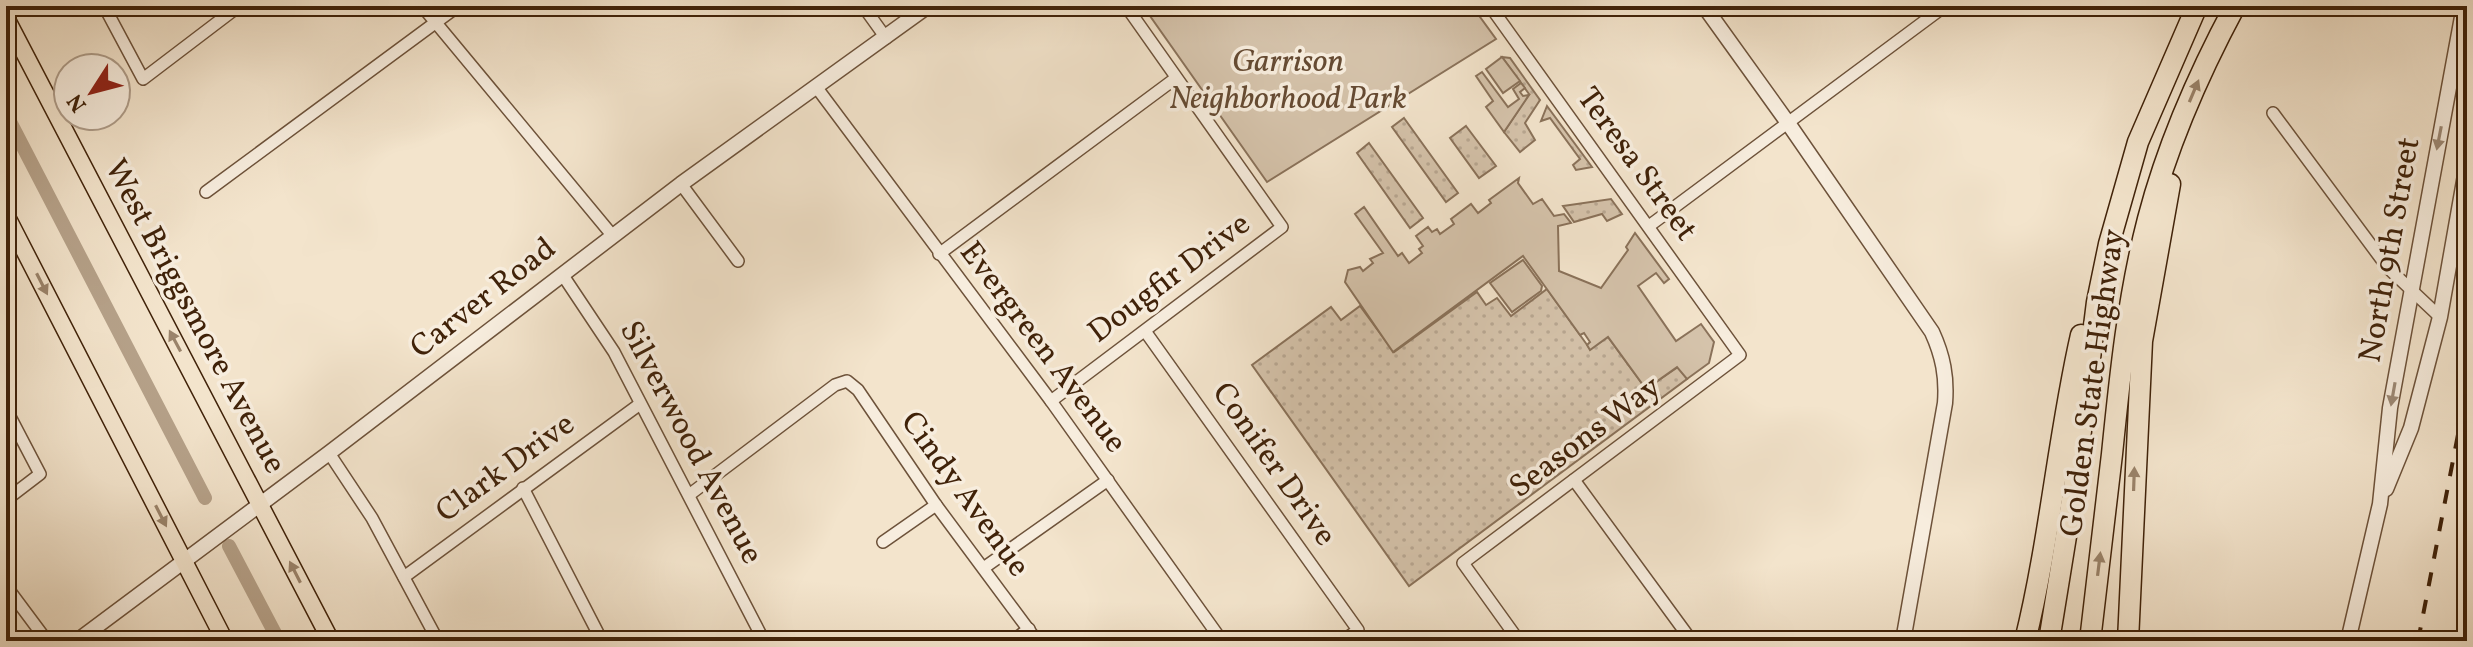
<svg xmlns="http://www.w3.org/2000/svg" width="2473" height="647" viewBox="0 0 2473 647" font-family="Vollkorn,serif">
<defs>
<pattern id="grass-dots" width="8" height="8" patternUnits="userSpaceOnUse" patternTransform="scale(2)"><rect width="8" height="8" fill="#d5c3ab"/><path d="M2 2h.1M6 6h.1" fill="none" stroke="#b8a792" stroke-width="1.8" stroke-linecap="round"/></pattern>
</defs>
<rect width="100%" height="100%" fill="#f3e4cc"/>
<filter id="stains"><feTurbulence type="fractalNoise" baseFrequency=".0025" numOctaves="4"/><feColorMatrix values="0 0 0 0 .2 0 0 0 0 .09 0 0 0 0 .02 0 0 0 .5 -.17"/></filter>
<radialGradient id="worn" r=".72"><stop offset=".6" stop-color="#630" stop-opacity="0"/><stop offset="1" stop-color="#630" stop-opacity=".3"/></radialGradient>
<g fill="url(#grass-dots)" stroke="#8a725a" stroke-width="2">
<polygon points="1502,57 1510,58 1540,100 1525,123 1535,140 1520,152 1504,132 1529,94"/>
<polygon points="1547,106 1592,167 1576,170 1573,165 1580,159 1550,118 1541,121"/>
<polygon points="1404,118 1458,193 1446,202 1392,127"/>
<polygon points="1466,126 1496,166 1479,178 1450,138"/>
<polygon points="1369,143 1423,218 1410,228 1357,153"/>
<polygon points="1611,199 1622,214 1607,221 1602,214 1574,222 1563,206"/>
<polygon points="1547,289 1590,349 1608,337 1646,389 1678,367 1687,379 1409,586 1252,365 1331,307 1341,320 1360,306 1394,352 1477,292 1486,305 1497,298 1511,316"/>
</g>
<g fill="#d5c3ab" stroke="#8a725a" stroke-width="2">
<polygon points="1143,6 1472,6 1496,39 1267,182"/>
<polygon points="1502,57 1520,81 1503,93 1486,69"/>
<polygon points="1482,72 1508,107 1519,99 1513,89 1521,83 1525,88 1520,92 1523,96 1529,95 1504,132 1486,107 1493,101 1476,76"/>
<polygon points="1519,178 1518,183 1533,204 1542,199 1554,216 1564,214 1571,223 1558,226 1559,271 1601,288 1628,250 1626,247 1635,233 1669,279 1664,283 1656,273 1638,286 1676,341 1701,324 1714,342 1709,363 1687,379 1677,367 1646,389 1608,337 1590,350 1587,345 1590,342 1584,333 1580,335 1523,256 1393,352 1345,282 1348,270 1360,267 1363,271 1373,263 1370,259 1383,253 1355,214 1364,207 1398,256 1402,253 1409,263 1422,253 1419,249 1423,246 1416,236 1428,227 1432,232 1437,229 1440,234 1454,224 1451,219 1471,204 1478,213 1491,203 1489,200"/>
<polygon points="1523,260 1542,286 1541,291 1512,312 1490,283"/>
</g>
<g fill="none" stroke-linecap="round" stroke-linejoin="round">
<g stroke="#b6a28a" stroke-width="14">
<polyline points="6,114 205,498"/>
<polyline points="229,546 279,641"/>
</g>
<defs>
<g id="minor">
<polyline points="104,6 143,79 239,6"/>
<polyline points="422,6 612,235"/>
<polyline points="863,6 886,38"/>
<polyline points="1490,6 1740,355 1463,563 1519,641"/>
<polyline points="817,88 1051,401 1222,641"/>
<polyline points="2273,113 2388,268 2440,317"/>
<polyline points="681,184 738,261"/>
<polyline points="206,192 458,6"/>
<polyline points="1649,226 1945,6"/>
<polyline points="939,254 1176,78"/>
<polyline points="562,274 614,352 764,641"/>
<polyline points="1145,331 1358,630 1343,641"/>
<polyline points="1051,401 1282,227 1126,6"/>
<polyline points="6,409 40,474 6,500"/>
<polyline points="329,453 372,518 438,641"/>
<polyline points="1574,480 1691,640"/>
<polyline points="523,488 602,641"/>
<polyline points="689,495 835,385 847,381 858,390 936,505 1037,641"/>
<polyline points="883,542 936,505"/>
<polyline points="985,567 1108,480"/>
<polyline points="404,577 640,404"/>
<polyline points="6,586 47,641"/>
<polyline points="1012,641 1029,629"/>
</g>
<g id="tertiary">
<path d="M1704,6L1788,123L1932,332C1943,356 1947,377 1945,403L1903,641"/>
<polyline points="2386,489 2411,428 2440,317 2467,164"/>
<polyline points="77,641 329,453 681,184 928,6"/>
<polyline points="2348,641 2380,504 2390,408 2464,6"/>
</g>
<g id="primary">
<polyline points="6,18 331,641"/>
<polyline points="6,215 225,641"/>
</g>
<g id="motorway">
<path d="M2025,641C2050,540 2058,436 2081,335"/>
<polyline points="2049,641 2074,487 2097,302 2109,244 2138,142 2197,6"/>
<path d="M2090,641C2097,579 2105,516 2112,454C2120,375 2128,296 2148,219C2167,146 2199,73 2235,6"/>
<polyline points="2128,641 2142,341 2170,184"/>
</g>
</defs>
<use href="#minor" stroke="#6d523a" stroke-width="14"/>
<use href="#tertiary" stroke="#6d523a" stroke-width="17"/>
<use href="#primary" stroke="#402209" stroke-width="19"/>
<use href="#motorway" stroke="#402209" stroke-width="23"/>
<use href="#minor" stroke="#f7edde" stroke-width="11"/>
<use href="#tertiary" stroke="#f7edde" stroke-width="14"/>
<use href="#primary" stroke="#f3e4cc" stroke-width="16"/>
<use href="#motorway" stroke="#f3e4cc" stroke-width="20"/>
<polyline stroke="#402209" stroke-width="4" stroke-dasharray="14 14" stroke-linecap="butt" points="2418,641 2467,388"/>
</g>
<defs><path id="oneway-solid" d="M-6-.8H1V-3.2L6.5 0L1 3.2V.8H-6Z" transform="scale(2)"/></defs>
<g fill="#9a836a">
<use href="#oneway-solid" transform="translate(2194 91) rotate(-67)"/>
<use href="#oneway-solid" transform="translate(42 284) rotate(63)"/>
<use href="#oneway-solid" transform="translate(175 341) rotate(-118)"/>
<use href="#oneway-solid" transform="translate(2134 479) rotate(-88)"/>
<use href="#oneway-solid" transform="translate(161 516) rotate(63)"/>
<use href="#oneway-solid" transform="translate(2099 564) rotate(-83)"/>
<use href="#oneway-solid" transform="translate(295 572) rotate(-117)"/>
</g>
<g fill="#9c8874">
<use href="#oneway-solid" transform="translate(2439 138) rotate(101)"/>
<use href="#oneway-solid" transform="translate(2393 394) rotate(100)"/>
</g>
<g text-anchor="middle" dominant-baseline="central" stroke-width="7" stroke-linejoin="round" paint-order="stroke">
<g font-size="32" font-style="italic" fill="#654a32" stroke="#f7edde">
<text x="1288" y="63">Garrison<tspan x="1288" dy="37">Neighborhood Park</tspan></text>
</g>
<g font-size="32" fill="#402209" stroke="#f7edde">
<text transform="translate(1636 165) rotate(54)">Teresa Street</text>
<text transform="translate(2391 250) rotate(-80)">North 9th Street</text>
<text transform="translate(1170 279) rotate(-37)">Dougfir Drive</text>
<text transform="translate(484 299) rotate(-38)">Carver Road</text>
<text transform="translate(194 317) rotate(62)">West Briggsmore Avenue</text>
<text transform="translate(1042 348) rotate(53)">Evergreen Avenue</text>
<text transform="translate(2094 383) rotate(-82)">Golden State Highway</text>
<text transform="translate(1586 438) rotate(-37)">Seasons Way</text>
<text transform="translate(690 443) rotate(62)">Silverwood Avenue</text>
<text transform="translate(1273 465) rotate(55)">Conifer Drive</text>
<text transform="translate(506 469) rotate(-36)">Clark Drive</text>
<text transform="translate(964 495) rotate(54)">Cindy Avenue</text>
</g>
</g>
<rect width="2473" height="647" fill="none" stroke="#f3e4cc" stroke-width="32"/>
<rect x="8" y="8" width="2457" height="631" fill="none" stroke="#402209" stroke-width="4"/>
<rect x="16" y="16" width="2441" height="615" fill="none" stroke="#402209" stroke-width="2"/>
<g transform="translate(92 92) rotate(234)"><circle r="38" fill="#f7edde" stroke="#ae9c89" stroke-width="2"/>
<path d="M0-6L14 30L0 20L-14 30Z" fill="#8f2418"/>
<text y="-12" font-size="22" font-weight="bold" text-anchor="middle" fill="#402209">N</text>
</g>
<rect width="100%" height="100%" filter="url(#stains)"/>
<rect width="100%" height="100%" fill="url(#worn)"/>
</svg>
